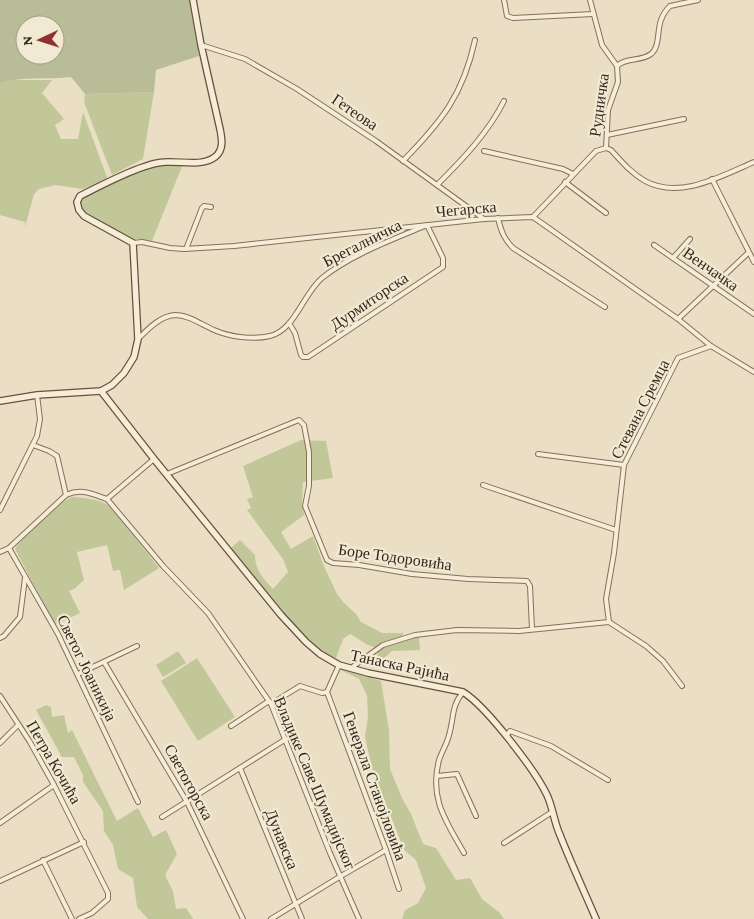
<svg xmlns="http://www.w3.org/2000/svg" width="754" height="919" viewBox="0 0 754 919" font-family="'Crimson Pro',serif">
<rect width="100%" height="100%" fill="#eadfc4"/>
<g fill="#c2c799">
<polygon points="11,80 52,80 42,93 64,119 55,125 61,139 78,139 83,112 108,180 83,189 55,185 39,189 34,194 25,227 25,222 0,215 0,83"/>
<polygon points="154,92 143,159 112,175 84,102 85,94"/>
<polygon points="163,164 183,164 152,241 130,238 81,210 80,200 84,196 145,168"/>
<path d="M301,440L326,441L333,478L303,482L302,500L304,515L281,532L291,549L313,536L323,564L337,594L343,602L356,614L361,622L382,633H403L402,642L410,638L419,637L420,650L392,651L381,661L376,662L379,649L368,645L350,634L343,639L336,658C293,643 257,584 230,549L240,540L255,555C255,570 263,578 273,589L288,572L283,559L247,510L251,508L247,499L253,497L243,466Z"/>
<path d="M73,497C86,498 100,499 111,507L159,568L124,590L120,570L113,571L107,545L77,552L84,580L74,589L69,591L80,613L55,625L15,549C21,539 62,498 73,497Z"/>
<polygon points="178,651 186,663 163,677 156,665"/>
<polygon points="197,658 235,717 198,741 161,681"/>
<polygon points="339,669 381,681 389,730 390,769 402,798 411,814 423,844 436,848 456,880 470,878 482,899 500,913 504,919 402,919 405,910 418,903 426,888 416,860 404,850 372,768 365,737 368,716 367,696 359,679"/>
<polygon points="46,705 51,707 52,717 64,715 68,733 72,730 117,821 138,808 153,837 166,830 177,854 165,875 173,891 176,909 186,908 193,919 148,919 137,907 133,878 118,869 113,845 104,831 103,811 83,782 83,775 74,757 62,757 36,710"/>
</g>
<path fill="#b8bd98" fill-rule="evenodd" d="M0,0H189L199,56L156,70L154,92L85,94L71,77C48,80 22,76 0,83ZM25,25H55V55H25Z"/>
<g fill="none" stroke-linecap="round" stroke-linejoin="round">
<defs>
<g id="street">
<polyline points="504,0 507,16 513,18 593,14"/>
<polyline points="590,0 602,45 617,66 618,82 608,110 606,148"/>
<polyline points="201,45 245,59 297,89 376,141 484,219"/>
<path d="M617,66C626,57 640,62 651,54C660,47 657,30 661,20C663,14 666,10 670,6L698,0"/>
<polyline points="607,135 684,119"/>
<path d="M606,148L611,150C621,161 631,173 645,181C680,200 721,176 754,162"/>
<polyline points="484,151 563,169 573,174"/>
<path d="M403,161C442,121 463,95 475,40"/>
<polyline points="712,179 754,262"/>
<polyline points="565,182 606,213"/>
<path d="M437,185C462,160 488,133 504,101"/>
<polyline points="533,217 596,151 606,148"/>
<path d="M498,218C501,231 504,239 513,248L605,307"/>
<polyline points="133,243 142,242 170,248 184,249 234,246 484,219 533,217 678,319 711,346 754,372"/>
<polyline points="654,245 754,314"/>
<polyline points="186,249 202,208 204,206 211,207"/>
<polyline points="673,258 690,239"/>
<polyline points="678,319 748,253"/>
<path d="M138,339C148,329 160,316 175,315C189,315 202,325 214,330C230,337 253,340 270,336C295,330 303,294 322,278C352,254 392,240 427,225L443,258V267L308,357H303L301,355L295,333L289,323"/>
<polyline points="33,445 49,451 57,456 66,495"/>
<polyline points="538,454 624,465"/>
<polyline points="167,474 299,420 304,425 309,452 309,486 305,506 327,560 333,563 359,565 412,574 468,579 527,581 530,586 532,629"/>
<polyline points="483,485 616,530"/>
<polyline points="107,499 163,566 208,613 271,704 330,853 359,919"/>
<polyline points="0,510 37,436 40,419 37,395"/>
<polyline points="9,548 58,634 138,802"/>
<path d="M0,552L9,548L66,495C81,488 92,494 107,499L154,459"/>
<polyline points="609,622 606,599 614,553 624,465 678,358 711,346"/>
<polyline points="0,638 4,636 20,617 25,578"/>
<polyline points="104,662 187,802 243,919"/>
<polyline points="351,668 383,645 415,635 457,630 519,631 609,622 646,646 663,661 682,686"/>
<polyline points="78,674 137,646"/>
<polyline points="327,692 386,850 399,889"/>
<path d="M463,692C451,706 454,719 449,735C447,744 442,751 439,760C429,799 446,821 464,853"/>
<polyline points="0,696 30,742 54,785 108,893 108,899 92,913 79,919"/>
<polyline points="271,704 300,686 322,693 327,692 339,665"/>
<polyline points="231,726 269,701"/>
<polyline points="506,736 510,731 551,746 608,780"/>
<polyline points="0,743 18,725"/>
<polyline points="240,768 302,919"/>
<polyline points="437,776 457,774 476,816"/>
<polyline points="162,817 286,739"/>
<polyline points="0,823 54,785"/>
<polyline points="504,843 552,812"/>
<polyline points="43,860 72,919"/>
<polyline points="0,881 84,842"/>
<polyline points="271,919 341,876 386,850"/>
</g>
<g id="secondary">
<path d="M101,391L154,459L281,615L306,642L320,654L339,665L368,673L463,692C486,706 535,770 547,795C553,808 554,822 560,835C571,863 584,891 596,919"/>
<path d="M0,401L37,395L101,391L112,385L124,373L134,357L138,339L133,243L84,216L79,210L77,202L80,196C100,186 145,162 166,162C181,161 201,167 215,157C224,150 222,139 220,129L201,45L193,0"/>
</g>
</defs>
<use href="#street" stroke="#83715c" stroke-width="6"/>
<use href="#secondary" stroke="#65523f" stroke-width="8"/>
<use href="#street" stroke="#f6ecd7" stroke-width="4"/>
<use href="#secondary" stroke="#f6ecd7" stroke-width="5.5"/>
</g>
<g text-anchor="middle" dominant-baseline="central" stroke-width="4.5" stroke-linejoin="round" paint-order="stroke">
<g font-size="16" fill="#34291f" stroke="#f2e9d3">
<text transform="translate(599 105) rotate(-82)">Рудничка</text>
<text transform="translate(355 112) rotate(34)">Гетеова</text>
<text transform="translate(466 209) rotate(-5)">Чегарска</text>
<text transform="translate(362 243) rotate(-27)">Брегалничка</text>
<text transform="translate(711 269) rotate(35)">Венчачка</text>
<text transform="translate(369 301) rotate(-34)">Дурмиторска</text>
<text transform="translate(640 409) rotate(-63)">Стевана Сремца</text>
<text transform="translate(395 557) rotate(8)">Боре Тодоровића</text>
<text transform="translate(400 665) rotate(12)">Танаска Рајића</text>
<text transform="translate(87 668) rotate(64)">Светог Јоаникија</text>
<text transform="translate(54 762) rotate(60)">Петра Кочића</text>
<text transform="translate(189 782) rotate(61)">Светогорска</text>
<text transform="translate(315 783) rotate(67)">Владике Саве Шумадијског</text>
<text transform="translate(375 786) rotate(70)">Генерала Станојловића</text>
<text transform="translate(282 839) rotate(68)">Дунавска</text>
</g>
</g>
<g transform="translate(40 40) rotate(266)"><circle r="24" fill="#f2e9d3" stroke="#a69c8b"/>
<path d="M0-4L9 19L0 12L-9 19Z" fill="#8d3132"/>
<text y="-8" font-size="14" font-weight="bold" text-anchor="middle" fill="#34291f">N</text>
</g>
</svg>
